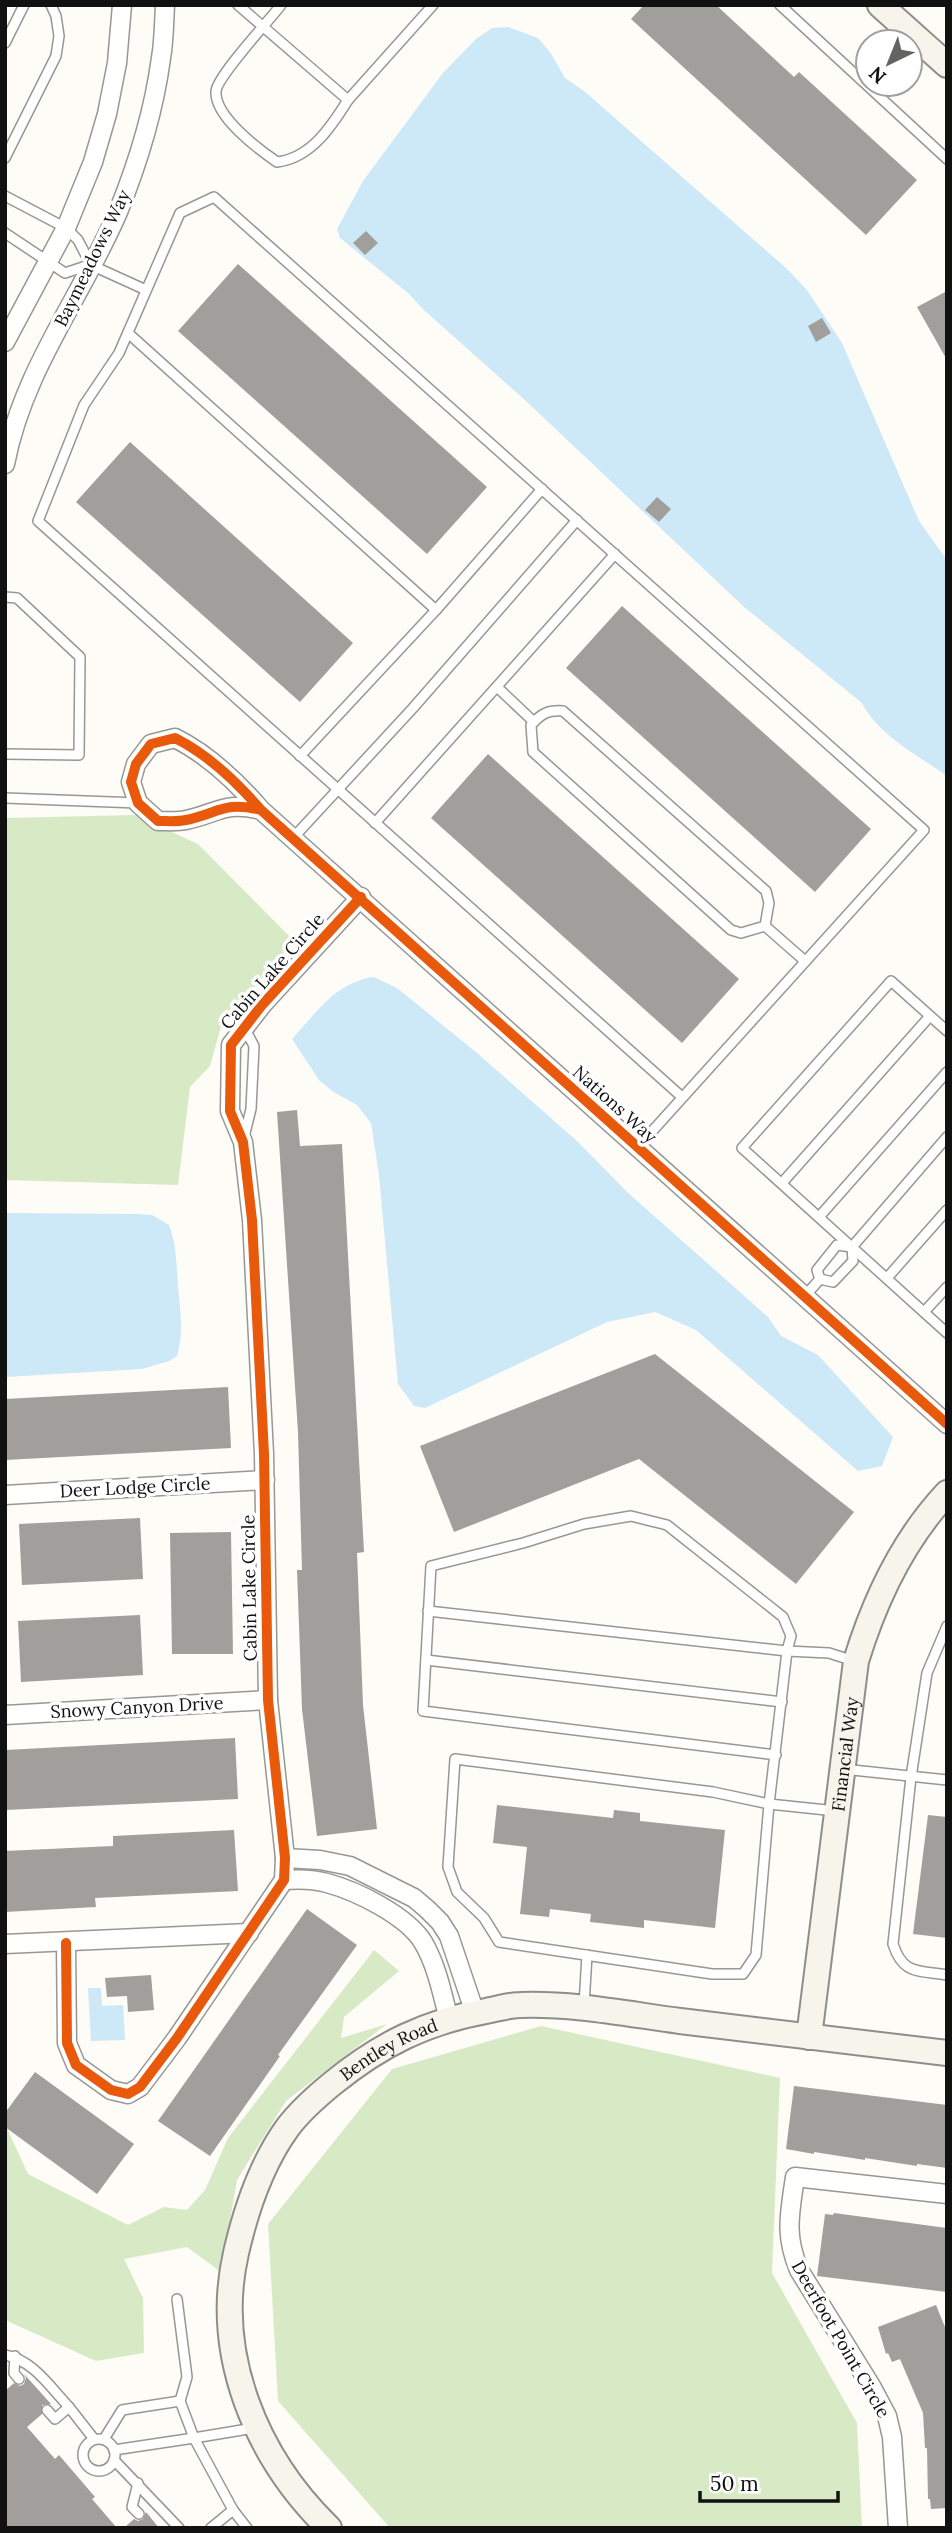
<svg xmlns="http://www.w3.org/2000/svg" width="952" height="2533" viewBox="0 0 952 2533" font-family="Lora,serif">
<rect width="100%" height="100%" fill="#fdfcf7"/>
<g fill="#d8eac5">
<polygon points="135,815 198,844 295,942 222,1023 210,1066 190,1087 178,1185 5,1180 5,818"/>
<polygon points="374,1950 399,1971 344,2017 341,2038 387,2024 286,2101 237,2180 221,2272 187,2247 124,2259 143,2298 144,2353 96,2361 5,2320 5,2124 28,2174 128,2225 164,2207 187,2210 205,2190 228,2138"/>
<polygon points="541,2026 780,2078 772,2273 857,2423 862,2528 390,2528 278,2401 268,2224 392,2069"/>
</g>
<g fill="#cde8f7">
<path d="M508,27L538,38L550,52L565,78L584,91L786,268L807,290L842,343L919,521L947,560V776C919,756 878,735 862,703L743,606L526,401L424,310L408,293L340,238L337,229L363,181L443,73L476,39L492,28Z"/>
<path d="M374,977L397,988L477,1053L578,1142L627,1192L768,1317L781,1336L818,1355L893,1437L882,1466L858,1471L696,1330L655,1312L607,1322L425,1408L414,1406L398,1384L379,1175L371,1123L357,1105L332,1091L319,1080L292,1039C317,1012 336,982 374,977Z"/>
<path d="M5,1213L138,1214L152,1215L169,1225C178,1249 176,1271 179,1296C181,1317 183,1335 177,1356L169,1361L142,1369L5,1377Z"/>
<polygon points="88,1988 101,1988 102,2006 123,2005 125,2040 91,2041"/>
</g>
<g fill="#a19f9c">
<polygon points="644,5 716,5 794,77 799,72 917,180 866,235 631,19"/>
<polygon points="366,231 378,243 365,255 353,243"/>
<polygon points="238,264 487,487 427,554 178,331"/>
<polygon points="947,291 947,360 917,307"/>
<polygon points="822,318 831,333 816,342 808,326"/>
<polygon points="130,442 353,643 300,702 76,502"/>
<polygon points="657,497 671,509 659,522 645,510"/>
<polygon points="622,606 871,829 815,892 566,668"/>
<polygon points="488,754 739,979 682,1043 431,818"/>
<polygon points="297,1110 300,1146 342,1144 364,1552 357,1553 363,1705 377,1829 317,1836 302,1709 297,1570 302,1570 298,1432 277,1112"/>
<polygon points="655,1354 854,1512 796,1584 639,1459 454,1532 420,1446"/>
<polygon points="228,1387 231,1448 5,1460 5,1399"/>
<polygon points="140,1518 143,1579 22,1585 19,1524"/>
<polygon points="231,1532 233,1654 172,1654 170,1533"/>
<polygon points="140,1615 143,1675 21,1682 18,1621"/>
<polygon points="235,1738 238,1799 5,1810 5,1750"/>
<polygon points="497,1805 613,1818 614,1810 640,1813 640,1821 725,1830 715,1928 644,1920 644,1928 590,1922 591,1914 550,1909 549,1917 520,1914 527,1847 493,1843"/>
<polygon points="928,1815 947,1817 947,1938 913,1934"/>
<polygon points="234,1830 238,1891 95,1898 96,1907 5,1912 5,1851 113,1846 113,1836"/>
<polygon points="307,1909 357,1945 278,2055 280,2056 210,2156 158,2121"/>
<polygon points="151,1975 154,2010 128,2012 127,1996 107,1997 105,1978"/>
<polygon points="35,2072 134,2144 97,2194 5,2127 5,2113"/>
<polygon points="794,2086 947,2105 947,2168 917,2164 917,2166 865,2158 865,2160 814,2152 814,2154 786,2149"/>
<polygon points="834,2213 947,2228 947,2292 817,2276 825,2214 833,2215"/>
<polygon points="936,2305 947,2332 947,2508 931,2509 930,2499 928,2499 927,2448 925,2448 923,2413 900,2359 892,2362 888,2353 886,2354 878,2327"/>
<polygon points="24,2374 51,2404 42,2405 42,2414 27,2427 55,2459 59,2455 95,2497 92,2499 117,2528 5,2528 5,2391 14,2383 20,2386 24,2384 26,2378"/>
<polygon points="146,2512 159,2528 124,2528 134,2519 138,2521 143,2519"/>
</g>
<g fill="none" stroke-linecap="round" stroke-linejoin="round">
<defs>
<g id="lane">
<path d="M238,5L348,100C331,127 311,158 277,162C258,149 214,116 216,91C218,75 269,21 281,5"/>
<polyline points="780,5 947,159"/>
<polyline points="5,43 24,5"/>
<polyline points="348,100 433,5"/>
<polyline points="5,158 56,56 59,36 56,16 51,5"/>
<polyline points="5,196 66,228 78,240 91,265 146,290"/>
<polyline points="5,233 65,273 89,265"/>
<polyline points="128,333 436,610 542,489"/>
<polyline points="5,597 17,598 80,657 79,755 5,754"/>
<polyline points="497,687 534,722"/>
<polyline points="300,756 436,610"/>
<polyline points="5,798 138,803"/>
<polyline points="375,823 615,554"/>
<polyline points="293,838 413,708 577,520"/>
<path d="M765,926L769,903L766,891L563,711C547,710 541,714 531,725L533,752L731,930L741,933L765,926L805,961"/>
<polyline points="947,1031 891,981 742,1148 947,1333"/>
<polyline points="244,1137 251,1109 254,1046 245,1029"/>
<polyline points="637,1148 924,830 214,197 180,213 119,353 84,405 38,521 682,1097"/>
<polyline points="782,1183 930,1016"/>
<polyline points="819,1217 947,1072"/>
<polyline points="887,1278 947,1210"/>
<polyline points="820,1279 833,1282 853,1261 852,1247 947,1137"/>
<polyline points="820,1279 817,1270 837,1245 852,1247"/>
<polyline points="804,1297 820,1279"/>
<polyline points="924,1312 947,1287"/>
<polyline points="428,1611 787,1651 829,1653 854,1661"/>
<path d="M947,1626L927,1673L911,1777L893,1944C903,1975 918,1970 947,1975"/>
<polyline points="426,1660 782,1702"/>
<polyline points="776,1755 423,1711 431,1566 523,1543 584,1524 631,1516 667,1525 783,1617 791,1636 787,1651 769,1804 713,1792 455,1759 448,1867 457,1892 484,1918 499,1942 712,1974 743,1974 756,1955 769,1804 836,1811"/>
<polyline points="843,1769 947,1780"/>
<polyline points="584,2005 587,1955"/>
<polyline points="177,2299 187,2377 180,2401"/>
<path d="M5,2355C33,2360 50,2387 69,2407L55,2419L47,2410"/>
<polyline points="15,2356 14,2373 19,2379"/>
<polyline points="69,2407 94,2439"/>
<circle cx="99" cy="2455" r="16"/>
<polyline points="104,2439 122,2410 180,2401 194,2438 114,2450"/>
<polyline points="114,2460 179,2528"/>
<polyline points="138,2483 132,2507 139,2514"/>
<polyline points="233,2510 247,2528"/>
<polyline points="211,2528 233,2510 194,2438 254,2428"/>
</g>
<g id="street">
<polyline points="5,342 66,228 93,162 107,114 117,63 122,5"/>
<path d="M5,464C23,370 81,298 118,212C138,163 154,110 161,58C164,41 164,23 165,5"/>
<path d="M261,810C224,801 219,813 186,820C177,822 167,821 158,821L138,803L131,782L136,764L151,744L175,738C209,755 236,781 261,810L947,1424"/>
<polyline points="5,1495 265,1480"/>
<polyline points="5,1715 268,1700"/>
<polyline points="285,1858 320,1860 350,1866 414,1898 427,1909 440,1922 449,1936 475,2013"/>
<path d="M284,1880C298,1879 313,1879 327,1883C357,1891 407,1916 423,1942C437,1966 442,1993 449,2020"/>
<polyline points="66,1943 67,2043 76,2065 111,2090 128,2094 140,2087 177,2038 284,1880 285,1858 268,1700 264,1454 252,1220 243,1142 230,1111 231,1045 262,1005 361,897"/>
<polyline points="5,1944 249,1933"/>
<path d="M898,2528L892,2437L887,2416L871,2386L799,2270C784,2234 790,2213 795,2177L947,2194"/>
</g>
<g id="secondary">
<polyline points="880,5 947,65"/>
<path id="s1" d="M809,2037L856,1661C875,1599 902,1541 947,1493"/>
<path id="s2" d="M329,2528C256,2457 213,2354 236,2253C246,2209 261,2164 288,2127C301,2110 317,2096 333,2083C381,2044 426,2022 486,2011C497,2009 509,2005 520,2005C573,2003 627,2014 680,2021C769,2032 858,2043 947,2053"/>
</g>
</defs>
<use href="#lane" stroke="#979795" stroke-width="12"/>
<use href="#street" stroke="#979795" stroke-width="21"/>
<use href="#secondary" stroke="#8e8d8b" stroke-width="28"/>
<use href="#lane" stroke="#fffffe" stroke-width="9"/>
<use href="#street" stroke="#fffffe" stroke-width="18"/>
<use href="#secondary" stroke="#f6f4eb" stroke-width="24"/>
<defs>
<g id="cycleway">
<path d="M261,810C224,801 219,813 186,820C177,822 167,821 158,821L138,803L131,782L136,764L151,744L175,738C209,755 236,781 261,810L947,1424"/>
<polyline points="66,1943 67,2043 76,2065 111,2090 128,2094 140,2087 177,2038 284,1880 285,1858 268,1700 264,1454 252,1220 243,1142 230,1111 231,1045 262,1005 361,897"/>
</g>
</defs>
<use href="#cycleway" stroke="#fff" stroke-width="15"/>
<use href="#cycleway" stroke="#e8590c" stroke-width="10"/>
</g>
<g text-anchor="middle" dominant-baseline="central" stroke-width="7" stroke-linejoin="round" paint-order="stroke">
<g font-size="18" fill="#111" stroke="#fff">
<text transform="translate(92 258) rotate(-64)">Baymeadows Way</text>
<text transform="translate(272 971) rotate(-49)">Cabin Lake Circle</text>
<text transform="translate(615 1104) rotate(42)">Nations Way</text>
<text transform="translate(135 1487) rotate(-3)">Deer Lodge Circle</text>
<text transform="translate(249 1588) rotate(-91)">Cabin Lake Circle</text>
<text transform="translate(137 1707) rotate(-3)">Snowy Canyon Drive</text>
<text stroke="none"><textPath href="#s1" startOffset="285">Financial Way</textPath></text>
<text stroke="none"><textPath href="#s2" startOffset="569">Bentley Road</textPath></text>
<text transform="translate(841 2339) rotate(60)">Deerfoot Point Circle</text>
</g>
</g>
<rect width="952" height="2533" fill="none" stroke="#111111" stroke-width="14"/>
<g transform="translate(889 63) rotate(223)"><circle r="33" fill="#ffffff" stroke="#a0a0a0" stroke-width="2"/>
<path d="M0-5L12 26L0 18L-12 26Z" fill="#646362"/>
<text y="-10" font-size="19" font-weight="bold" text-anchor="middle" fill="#111111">N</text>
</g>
<path d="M700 2491v10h138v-10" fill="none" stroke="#111111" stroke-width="3.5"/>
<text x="710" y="2491" font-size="21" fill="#111111" stroke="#ffffff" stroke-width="5" paint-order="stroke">50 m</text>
</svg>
